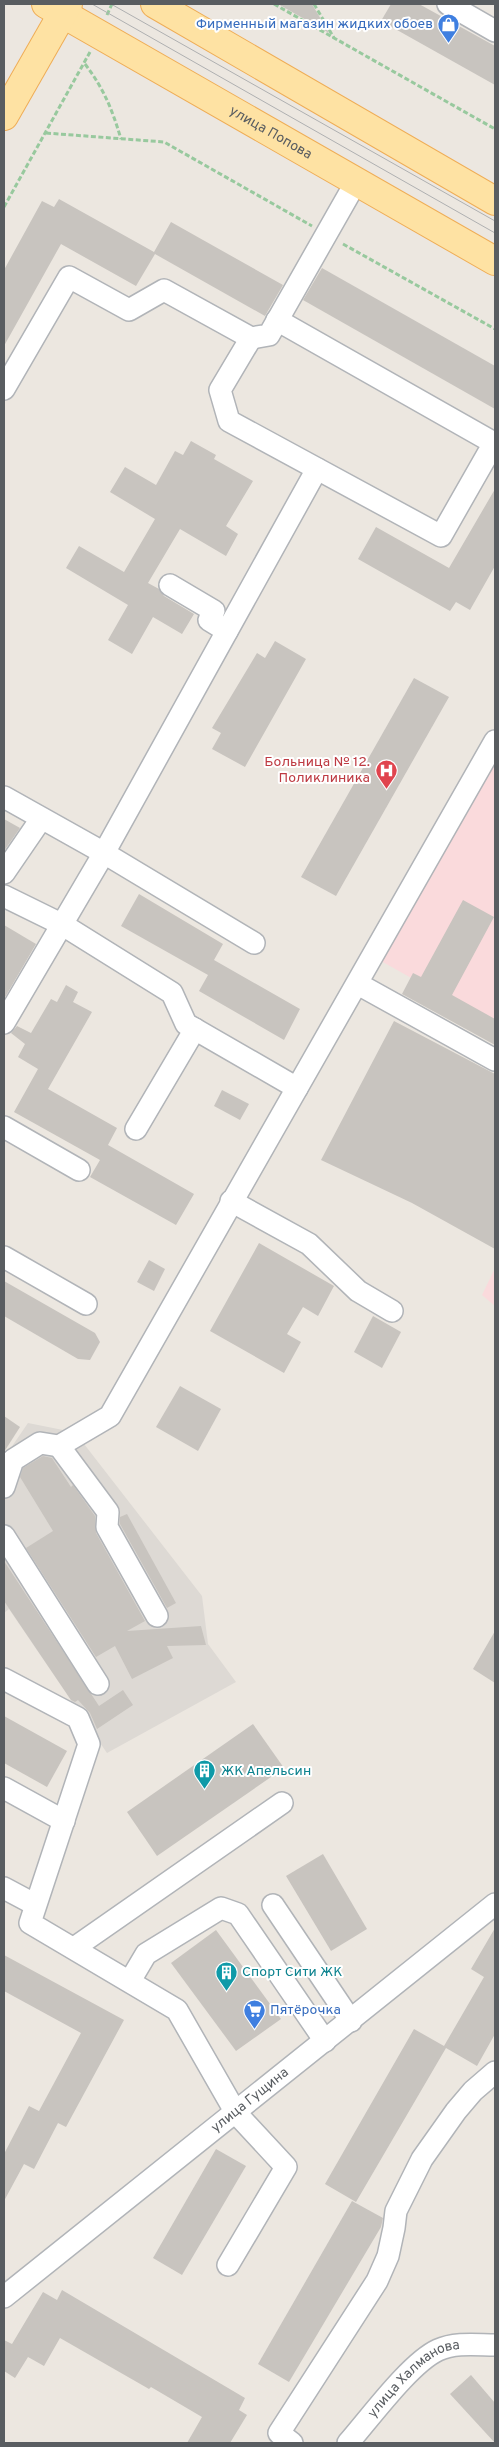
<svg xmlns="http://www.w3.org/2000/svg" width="499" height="2447" viewBox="0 0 499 2447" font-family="Overpass,sans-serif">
<rect width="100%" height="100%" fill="#ece7e0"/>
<polygon fill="#ddd9d4" points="28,1423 63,1430 84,1444 202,1596 208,1644 236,1682 107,1753 9,1609 4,1613 4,1458"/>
<g fill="#fadadc">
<polygon points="495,757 495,1025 381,961"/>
<polygon points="495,1268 495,1306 482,1295"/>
</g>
<g fill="#c8c4bf">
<polygon points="278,4 312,4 329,33"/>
<polygon points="391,4 419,4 495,46 495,85 381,21"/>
<polygon points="59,199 154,252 171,222 283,285 265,316 155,254 136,286 61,244 4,346 4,270 42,201 54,207"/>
<polygon points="322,268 495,366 495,409 303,300"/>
<polygon points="191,441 216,455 214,459 253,481 226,526 238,534 226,556 180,529 148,583 159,589 164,596 194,614 182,634 153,617 132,654 108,640 128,605 66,568 79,546 124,572 155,519 110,492 125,467 156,485 175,451 183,455"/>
<polygon points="495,489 495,566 470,610 456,602 450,611 358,559 376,527 449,568"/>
<polygon points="275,641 306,659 245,767 212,749 221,733 212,728 257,653 265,658"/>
<polygon points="414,678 449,697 336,896 301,877"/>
<polygon points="4,819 20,828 4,851"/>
<polygon points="139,894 223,944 214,960 300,1009 284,1040 199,991 208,975 121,926"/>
<polygon points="463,900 494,917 452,995 495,1019 495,1045 402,994 413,973 421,977"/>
<polygon points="4,925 36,944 4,999"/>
<polygon points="66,985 78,992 73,1002 92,1012 48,1089 117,1128 108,1145 194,1194 176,1225 90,1177 100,1160 14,1112 38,1069 18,1057 25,1044 11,1033 17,1026 31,1033 51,999 57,1002"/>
<polygon points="394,1021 495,1074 495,1249 412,1203 321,1160"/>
<polygon points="222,1090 249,1104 240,1120 214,1106"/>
<polygon points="259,1243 334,1286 318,1316 303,1307 287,1334 301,1342 284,1373 210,1331"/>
<polygon points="149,1260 165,1269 154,1291 137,1282"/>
<polygon points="4,1281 95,1333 100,1342 90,1360 78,1359 4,1316"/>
<polygon points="373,1316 401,1332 382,1368 354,1352"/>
<polygon points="180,1386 221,1409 198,1451 156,1427"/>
<polygon points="4,1416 20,1427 4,1452"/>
<polygon points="43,1456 52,1458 71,1487 73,1485 95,1516 96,1533 145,1621 127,1631 201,1626 206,1645 167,1646 173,1658 132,1679 115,1646 96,1657 26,1548 53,1531 20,1477 23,1468"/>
<polygon points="127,1514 176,1603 167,1608 120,1524 120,1517"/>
<polygon points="4,1561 99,1706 123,1690 133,1705 97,1729 90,1713 78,1700 75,1702 71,1700 4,1601"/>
<polygon points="495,1631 495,1683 473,1669"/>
<polygon points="4,1716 67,1751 47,1787 4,1763"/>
<polygon points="253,1724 284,1768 157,1856 127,1812"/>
<polygon points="323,1854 367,1929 331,1951 286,1876"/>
<polygon points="495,1928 495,2034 477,2066 446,2048 356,2202 325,2184 414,2029 444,2046 484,1977 471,1969"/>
<polygon points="216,1930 281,2019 236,2051 171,1963"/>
<polygon points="4,1955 124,2020 66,2127 58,2123 34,2169 24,2164 4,2201 4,2154 29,2106 39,2111 81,2033 4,1991"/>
<polygon points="216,2149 246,2166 182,2275 153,2258"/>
<polygon points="352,2201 383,2218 381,2227 289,2382 258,2364"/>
<polygon points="62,2290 245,2398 239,2410 247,2415 230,2443 187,2443 202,2417 151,2387 149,2389 60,2338 44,2366 28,2357 15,2378 4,2371 4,2340 12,2344 43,2292 57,2300"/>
<polygon points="471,2375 495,2403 495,2443 450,2394"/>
</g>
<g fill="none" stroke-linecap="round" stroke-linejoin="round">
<defs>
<g id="minor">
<polyline points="448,4 495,31"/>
<polyline points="251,338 220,390 229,421 441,536 494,443 277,320"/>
<polyline points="4,389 69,277 129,310 164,290 251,338 269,335 356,182"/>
<polyline points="170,585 214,611 209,620 227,631"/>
<polyline points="4,797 104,853 254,943"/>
<polyline points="4,873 41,819"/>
<polyline points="4,896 63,925 172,993 186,1024 297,1088"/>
<polyline points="358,984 495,1060"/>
<polyline points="4,1023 104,853 317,469"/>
<polyline points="4,1127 79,1170"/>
<polyline points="136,1129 195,1029"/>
<polyline points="231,1201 309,1244 358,1291 392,1311"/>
<polyline points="4,1257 86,1304"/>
<polyline points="59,1446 108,1512 107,1527 157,1616"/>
<polyline points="4,1487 13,1460 40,1443 59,1446 110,1416 495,741"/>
<polyline points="4,1536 98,1684"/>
<polyline points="4,1679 78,1718 89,1744 30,1923 177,2010 236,2113 286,2167 228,2265"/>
<polyline points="4,1788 64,1821"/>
<polyline points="4,1888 34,1904"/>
<polyline points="273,1905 351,2021"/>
<polyline points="74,1948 282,1803"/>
<polyline points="130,1981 146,1954 221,1908 238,1914 325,2041"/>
<path id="s1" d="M4,2297L495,1904"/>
<polyline points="292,2443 279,2433 377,2281 388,2256 394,2228 396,2211 422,2159 456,2111 473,2091 495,2072"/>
<path id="s2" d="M348,2443C370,2418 410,2363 438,2350C456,2342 477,2345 495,2345"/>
</g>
<g id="major">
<path id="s3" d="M46,4L495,261"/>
<polyline points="155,4 495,201"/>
<polyline points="4,116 68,4"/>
</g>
</defs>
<use href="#minor" stroke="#b1b4b8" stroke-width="24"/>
<use href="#major" stroke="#efad56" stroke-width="30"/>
<g stroke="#98c99e" stroke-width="3" stroke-dasharray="5 2.5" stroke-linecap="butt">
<polyline points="274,4 495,129"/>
<polyline points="314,4 334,38"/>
<polyline points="107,15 112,4"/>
<path d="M85,64C104,89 112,109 121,139"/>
<polyline points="46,133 164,142 312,226"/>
<polyline points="4,207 90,52"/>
<polyline points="343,244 495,329"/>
</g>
<use href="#minor" stroke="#fff" stroke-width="21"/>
<use href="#major" stroke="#fee2a3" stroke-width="28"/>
<g stroke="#afb0b1" stroke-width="1">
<polyline points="92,4 495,233"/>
<polyline points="111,4 495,221"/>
</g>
</g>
<defs>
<symbol id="shop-pin" viewBox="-11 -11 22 30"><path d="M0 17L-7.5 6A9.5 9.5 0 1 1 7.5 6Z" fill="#3f7fe0" stroke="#fff"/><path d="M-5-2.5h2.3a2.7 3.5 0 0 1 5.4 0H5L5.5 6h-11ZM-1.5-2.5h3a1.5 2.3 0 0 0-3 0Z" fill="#fff"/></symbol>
<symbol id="hospital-pin" viewBox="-11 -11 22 30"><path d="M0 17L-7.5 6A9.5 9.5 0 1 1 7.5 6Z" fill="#e0444e" stroke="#fff"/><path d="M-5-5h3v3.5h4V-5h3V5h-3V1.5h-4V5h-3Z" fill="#fff"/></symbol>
<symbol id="building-pin" viewBox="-11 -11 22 30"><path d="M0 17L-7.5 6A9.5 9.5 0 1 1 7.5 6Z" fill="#0f9aa8" stroke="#fff"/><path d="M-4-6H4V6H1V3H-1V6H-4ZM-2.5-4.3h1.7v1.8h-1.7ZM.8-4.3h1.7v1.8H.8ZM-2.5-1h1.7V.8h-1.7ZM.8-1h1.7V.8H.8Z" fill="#fff"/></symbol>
<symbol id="supermarket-pin" viewBox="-11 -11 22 30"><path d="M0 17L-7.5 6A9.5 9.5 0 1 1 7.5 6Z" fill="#3f7fe0" stroke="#fff"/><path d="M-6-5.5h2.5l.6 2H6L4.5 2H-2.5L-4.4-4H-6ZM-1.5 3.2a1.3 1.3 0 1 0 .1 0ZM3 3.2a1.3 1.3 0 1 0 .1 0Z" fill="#fff"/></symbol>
</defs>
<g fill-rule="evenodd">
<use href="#shop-pin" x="436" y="12" width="25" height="34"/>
<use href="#hospital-pin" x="374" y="758" width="25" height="34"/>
<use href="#building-pin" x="192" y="1758" width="25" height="34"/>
<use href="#building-pin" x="214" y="1960" width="25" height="34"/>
<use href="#supermarket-pin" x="242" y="1998" width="25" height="34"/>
</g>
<g text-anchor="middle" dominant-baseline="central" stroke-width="4" stroke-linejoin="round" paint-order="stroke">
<g font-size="14" fill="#366cbe" stroke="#fff" text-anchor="end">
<text x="433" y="24">Фирменный магазин жидких обоев</text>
<text x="270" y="2010" text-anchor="start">Пятёрочка</text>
</g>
<g font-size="14" fill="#595d61" stroke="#fff">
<text stroke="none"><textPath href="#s3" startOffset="259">улица Попова</textPath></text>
<text stroke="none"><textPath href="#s1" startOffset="315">улица Гущина</textPath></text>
<text stroke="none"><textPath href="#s2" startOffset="94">улица Халманова</textPath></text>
</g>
<g font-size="14" fill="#be3a42" stroke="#fff" text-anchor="end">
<text x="370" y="762">Больница № 12.<tspan x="370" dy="16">Поликлиника</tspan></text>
</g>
<g font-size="14" fill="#0d838f" stroke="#fff" text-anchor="start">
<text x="221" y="1771">ЖК Апельсин</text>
<text x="242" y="1972">Спорт Сити ЖК</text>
</g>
</g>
<rect width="499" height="2447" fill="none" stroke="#595d61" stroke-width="10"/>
</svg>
